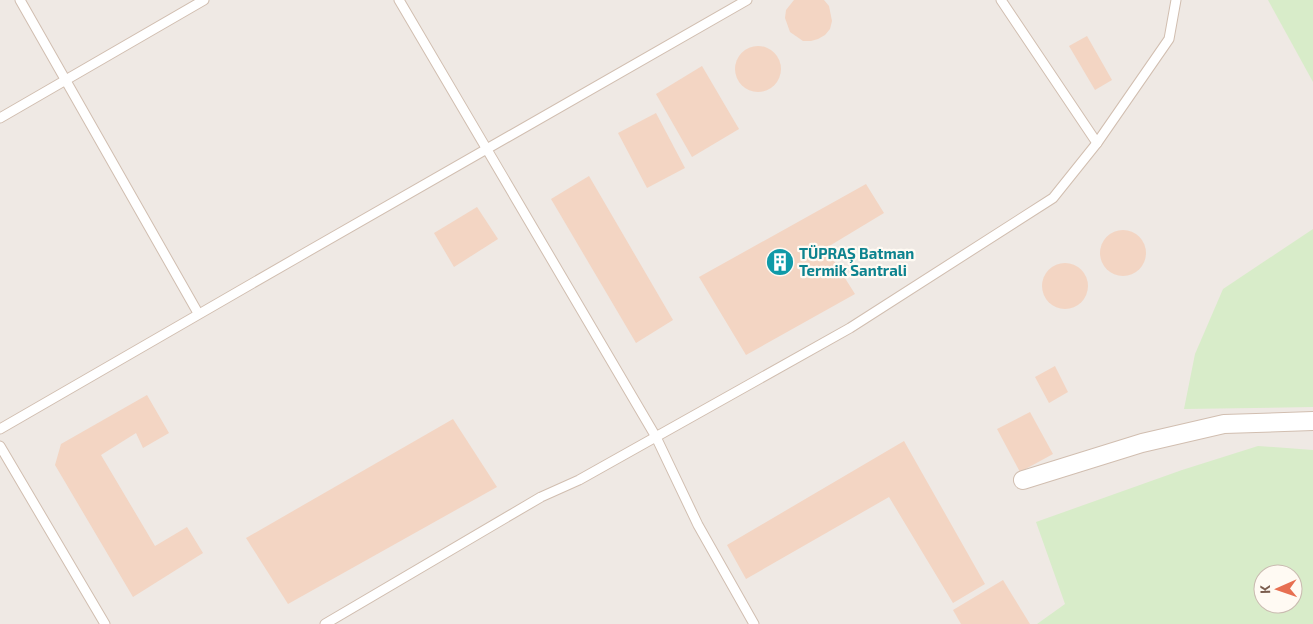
<svg xmlns="http://www.w3.org/2000/svg" width="1313" height="624" viewBox="0 0 1313 624" font-family="'Exo 2',sans-serif">
<rect width="100%" height="100%" fill="#fdf6ec"/>
<path fill="#efe9e4" fill-rule="evenodd" d="M0,0H1313V624H0ZM1263,574H1293V604H1263Z"/>
<g fill="#d8ecc9" fill-rule="evenodd">
<polygon points="1268,0 1313,0 1313,82"/>
<polygon points="1313,229 1313,407 1184,409 1195,354 1223,289"/>
<path d="M1258,446L1313,450V624H1037L1065,604L1036,522L1182,470ZM1263,574H1293V604H1263Z"/>
</g>
<g fill="#f3d5c3">
<polygon points="794,0 824,0 829,6 832,21 830,29 825,35 818,39 811,41 803,41 790,32 785,18 786,10"/>
<polygon points="1087,36 1112,80 1095,90 1069,46"/>
<circle cx="758" cy="69" r="23"/>
<polygon points="702,66 739,129 692,157 656,94"/>
<polygon points="656,113 685,168 647,188 618,133"/>
<polygon points="589,176 673,320 636,343 551,199"/>
<polygon points="866,184 884,213 826,248 855,294 746,355 699,277"/>
<polygon points="477,207 498,239 454,267 434,233"/>
<circle cx="1123" cy="253" r="23"/>
<circle cx="1065" cy="286" r="23"/>
<polygon points="1055,366 1068,392 1049,403 1035,377"/>
<polygon points="147,395 169,433 143,448 136,433 101,455 155,546 187,527 203,553 133,597 55,465 61,444"/>
<polygon points="1030,412 1053,454 1020,472 997,429"/>
<polygon points="453,419 497,487 288,604 246,538"/>
<polygon points="904,441 985,584 953,603 889,497 746,579 727,545"/>
<polygon points="1003,580 1030,624 961,624 953,610"/>
</g>
<g fill="none" stroke-linecap="round" stroke-linejoin="round">
<defs>
<g id="lane">
<polyline points="20,0 198,313"/>
<polyline points="399,0 656,437 698,525 754,624"/>
<polyline points="1001,0 1097,143"/>
<polyline points="0,118 204,0"/>
<path d="M0,429C248,284 498,144 747,0"/>
<polyline points="0,446 105,624"/>
<polyline points="325,624 541,497 579,480 850,328 1053,198 1097,143 1169,39 1176,0"/>
</g>
<polyline id="street" points="1023,480 1142,443 1224,424 1313,421"/>
</defs>
<use href="#lane" stroke="#d1beb0" stroke-width="11"/>
<use href="#street" stroke="#d1beb0" stroke-width="20"/>
<use href="#lane" stroke="#fff" stroke-width="9"/>
<use href="#street" stroke="#fff" stroke-width="18"/>
</g>
<defs>
<symbol id="building-disc" viewBox="-11 -11 22 22"><circle r="9.5" fill="#0f9aa8" stroke="#fffaf3"/><path d="M-4-6H4V6H1V3H-1V6H-4ZM-2.5-4.3h1.7v1.8h-1.7ZM.8-4.3h1.7v1.8H.8ZM-2.5-1h1.7V.8h-1.7ZM.8-1h1.7V.8H.8Z" fill="#fff"/></symbol>
</defs>
<g fill-rule="evenodd">
<use href="#building-disc" x="764" y="246" width="32" height="32"/>
</g>
<g text-anchor="middle" dominant-baseline="central" stroke-width="4.5" stroke-linejoin="round" paint-order="stroke">
<g font-size="15" font-weight="bold" fill="#0d838f" stroke="#fffaf3" text-anchor="start">
<text x="799" y="253">TÜPRAŞ Batman<tspan x="799" dy="17">Termik Santrali</tspan></text>
</g>
</g>
<g transform="translate(1278 589) rotate(268)"><circle r="24" fill="#fffaf3" stroke="#cabbb1"/>
<path d="M0-4L9 19L0 12L-9 19Z" fill="#e76f51"/>
<text y="-8" font-size="14" font-weight="bold" text-anchor="middle" fill="#7a5c4d">K</text>
</g>
</svg>
